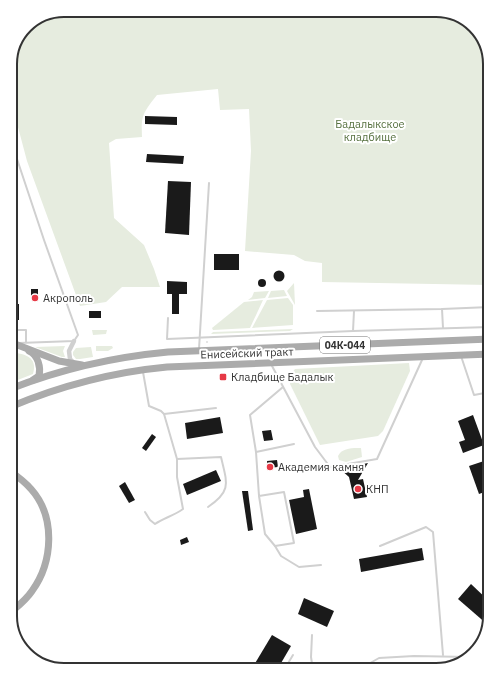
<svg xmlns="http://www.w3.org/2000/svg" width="500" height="680" viewBox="0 0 500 680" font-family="'IBM Plex Sans',sans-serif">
<rect width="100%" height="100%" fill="#fff"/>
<g fill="#e6ecdf">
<path d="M64,10H440L463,17L483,37L490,64V285L322,282V263L305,261L294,255L245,251L251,151L249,109L220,110L218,89L157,95C143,113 141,115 142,137L116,139L109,143L114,218L144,245L154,269L160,287H122L106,302L80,306L27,161L10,97V60L28,23Z"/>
<polygon points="294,283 295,305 287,291"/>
<polygon points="284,290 287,296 268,298 271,291"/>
<polygon points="269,291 265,298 248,300 252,297 254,292"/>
<polygon points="288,298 293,305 293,325 252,328 267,300"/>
<polygon points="263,300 250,328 213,330 212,328 244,302"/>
<polygon points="293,329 290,331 211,334 213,332"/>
<polygon points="92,330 107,330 106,334 93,335"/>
<polygon points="65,346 63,351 65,357 62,357 35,347"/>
<polygon points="96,346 112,346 113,348 108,351 96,351"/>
<polygon points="91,347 93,357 80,359 76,359 73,355 73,352 76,348"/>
<path d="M10,352C24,354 38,356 33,374L10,383Z"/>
<polygon points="409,363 410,371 383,431 378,436 320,445 290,384 292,373 295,369"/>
<path d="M357,448H361L362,457L346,462L339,460L338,456C341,449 350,448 357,448Z"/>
</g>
<g fill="#1a1a1a">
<polygon points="145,116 177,117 177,125 145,124"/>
<polygon points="147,154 184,156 183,164 146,162"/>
<polygon points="168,181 191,182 189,235 165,233"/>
<rect x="214" y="254" width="25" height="16"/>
<circle cx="279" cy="276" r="5.5"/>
<circle cx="262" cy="283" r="4"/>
<polygon points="167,281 187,282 187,294 179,294 179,314 172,314 172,294 167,294"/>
<rect x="31" y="289" width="7" height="9"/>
<rect x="10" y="304" width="9" height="16"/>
<rect x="89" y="311" width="12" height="7"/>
<polygon points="473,415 484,445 463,453 459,442 465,440 458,421"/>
<polygon points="220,417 223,433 187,439 185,423"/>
<polygon points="271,430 273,440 264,441 262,431"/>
<polygon points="152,434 156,437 146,451 142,448"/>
<polygon points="490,459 490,490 479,494 469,466"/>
<polygon points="277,460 278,467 268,468 267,461"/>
<polygon points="368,463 358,480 363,479 367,497 354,499 349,477 340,469"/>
<polygon points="216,470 221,481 187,495 183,484"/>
<polygon points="125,482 135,500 129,503 119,486"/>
<polygon points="309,489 317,529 296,534 289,500 304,497 303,490"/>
<polygon points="242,491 248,491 253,530 248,531"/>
<polygon points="187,537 189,542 181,545 180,540"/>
<polygon points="422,548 424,560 361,572 359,559"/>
<polygon points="471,584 490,602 490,617 488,625 458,599"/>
<polygon points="304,598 334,611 327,627 298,614"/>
<polygon points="272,635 291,646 277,670 251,670"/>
</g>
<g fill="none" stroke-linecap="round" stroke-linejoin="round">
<polyline stroke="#cdcdcd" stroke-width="1" stroke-dasharray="2 2" stroke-linecap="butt" points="206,342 209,342 209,343"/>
<g stroke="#d0d0d0" stroke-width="2">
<polyline points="10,138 44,240 78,335 74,341 19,343"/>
<polyline points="442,309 443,328"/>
<polyline points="317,311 442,309 490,307"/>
<polyline points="168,318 167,339 353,331 490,327"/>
<polyline points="10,330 26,330 26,342"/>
<polyline points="353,331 354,311"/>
<polyline points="199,349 209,183"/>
<polyline points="461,356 474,395 490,392"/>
<polyline points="271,364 315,447 330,467 377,459 422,360"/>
<path d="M143,372L149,406L161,411L164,414L177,459V477L183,509C173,516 164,518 155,524L150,520L145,512"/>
<polyline points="164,414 216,408"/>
<polyline points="256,452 294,444"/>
<path d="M177,459L221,457C227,483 232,491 208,507"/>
<polyline points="259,496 284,492 294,543 275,546 265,534 259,496 256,452 250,415 283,387"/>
<polyline points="275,546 281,556 299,567 321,565"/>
<polyline points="380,546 426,527 433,532 443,655"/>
<polyline points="483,578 490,584"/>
<polyline points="312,635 311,657 313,670"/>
<polyline points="284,670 293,655"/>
<polyline points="358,670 379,658 414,656 469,657"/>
</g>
<polyline stroke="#d0d0d0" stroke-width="4.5" points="74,363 70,359 69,351 74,341"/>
<g stroke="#ababab" stroke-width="7">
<polyline points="10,344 15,344 59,361 82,365"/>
<path d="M29,351C38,355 41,367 39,376L33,380"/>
<path d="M10,389C61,369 114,357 168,352L490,339"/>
<path d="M10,407C60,386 114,372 167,367L490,354"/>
<path d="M10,613C18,606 26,600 32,591C53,562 56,517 31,489C25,482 17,476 10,471"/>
</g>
</g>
<g fill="#e63946" stroke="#fff" stroke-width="1.5">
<circle cx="35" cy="298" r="4"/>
<rect x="219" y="373" width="8" height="8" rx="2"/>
<circle cx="270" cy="467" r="4"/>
<circle cx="358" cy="489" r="4"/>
</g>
<g text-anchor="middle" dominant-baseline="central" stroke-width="4" stroke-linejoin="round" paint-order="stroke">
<rect fill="#fff" stroke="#707070" stroke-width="1" x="320" y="337" width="50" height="16" rx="3"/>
<g font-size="10" font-weight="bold" fill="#333">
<text x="345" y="345">04К-044</text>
</g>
<g font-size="11" fill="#56703f" stroke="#fff">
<text x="370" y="124">Бадалыкское<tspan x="370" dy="13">кладбище</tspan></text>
</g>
<g font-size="11" fill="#333" stroke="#fff" text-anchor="start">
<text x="43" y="298">Акрополь</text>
<text x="231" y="377">Кладбище Бадалык</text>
<text x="278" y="467">Академия камня</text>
<text x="366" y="489">КНП</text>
</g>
<g font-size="11" fill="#333" stroke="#fff">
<text transform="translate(247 353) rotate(-2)">Енисейский тракт</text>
</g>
</g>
<path d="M0 0H500V680H0ZM64 17H436A47 47 0 0 1 483 64V616A47 47 0 0 1 436 663H64A47 47 0 0 1 17 616V64A47 47 0 0 1 64 17Z" fill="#fff" fill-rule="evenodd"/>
<path fill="none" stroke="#333" stroke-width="2" d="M64 17H436A47 47 0 0 1 483 64V616A47 47 0 0 1 436 663H64A47 47 0 0 1 17 616V64A47 47 0 0 1 64 17Z"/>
</svg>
